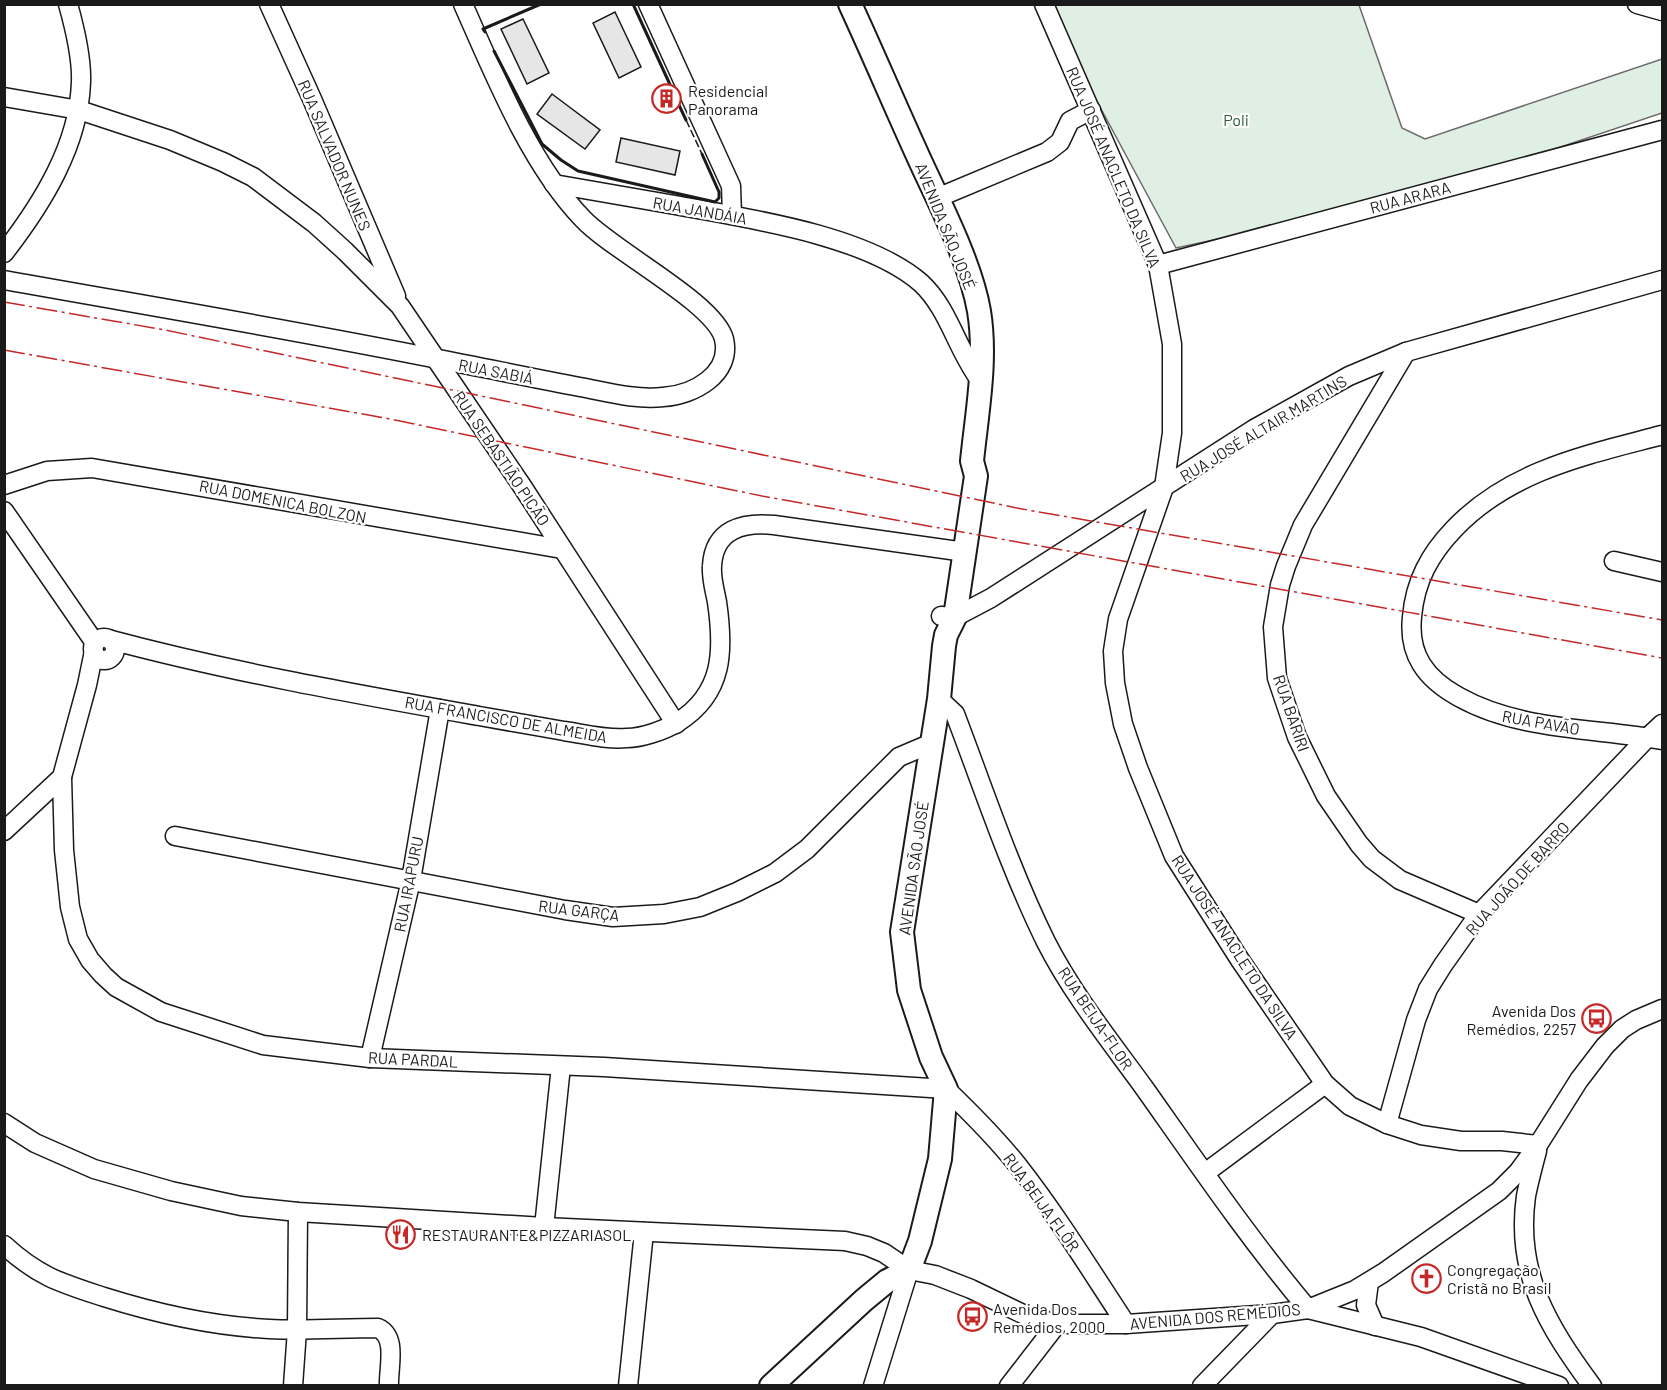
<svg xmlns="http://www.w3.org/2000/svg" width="1667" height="1390" viewBox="0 0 1667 1390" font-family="Barlow,sans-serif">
<rect width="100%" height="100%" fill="#fff"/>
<polygon fill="#e0efe3" stroke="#6a6a6a" stroke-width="1.5" points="1045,5 1359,5 1402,128 1425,139 1662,59 1662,113 1405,199 1176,248"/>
<g fill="#e6e6e6" stroke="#1a1a1a" stroke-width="1.5">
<polygon points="615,12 641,67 619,78 593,23"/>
<polygon points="523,19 549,73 527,84 501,29"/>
<polygon points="671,87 679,104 663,111 656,94"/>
<polygon points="552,94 600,130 585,149 537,114"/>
<polygon points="621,138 680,151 675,175 616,162"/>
</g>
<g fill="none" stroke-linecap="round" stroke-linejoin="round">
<defs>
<g id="minor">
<polyline points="269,4 312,99 396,296"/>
<polyline points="648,4 731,186 732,215"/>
<polyline points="1044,4 1158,265 1172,344 1172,433 1164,487 1118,619 1113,651 1115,683 1123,724 1138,768 1174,856 1240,960 1325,1084 1350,1106 1387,1124 1421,1135 1461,1141 1502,1141 1538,1145"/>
<polyline points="1637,4 1662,11"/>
<polyline points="4,97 79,110 170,140 223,162 253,177 314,223 345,251 400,306 522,486 676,724"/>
<path d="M554,184C594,191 635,198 675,205C746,218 866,235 921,283C949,309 957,350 980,380"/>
<polyline points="937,198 1047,152 1060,142 1070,121 1091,110"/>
<path d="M4,253C42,204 79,145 81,82C82,57 75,29 68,4"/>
<polyline points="1158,265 1662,130"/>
<path d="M4,280C149,306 294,330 438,359C485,368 532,378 580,387C607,392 635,400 663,397C694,395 732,374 724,339C715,303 613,251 583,219C530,164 494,74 463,4"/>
<polyline points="1406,352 1303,525 1286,566 1280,585 1273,627 1277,678 1297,737 1326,796 1359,844 1372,859 1400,880 1479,914"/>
<path d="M1662,435C1587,455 1510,470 1454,529C1430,554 1415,581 1412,617C1408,655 1426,679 1459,697C1520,731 1595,728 1662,740"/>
<polyline points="4,485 47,471 92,468 562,549"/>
<polyline points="4,511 95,643"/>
<polyline points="1614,561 1662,572"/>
<polyline points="941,616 955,617 991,598 1254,429 1349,376 1406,352 1662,280"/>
<circle cx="104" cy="649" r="11"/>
<path d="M111,640C231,672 356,694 479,716C507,721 536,726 564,731C584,734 606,740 627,738C642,738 665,730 678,722C724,693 724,650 717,602C715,591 711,578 712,566C714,529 743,522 774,525L965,552"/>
<path d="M939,699L955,714C984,790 1010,869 1046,942C1073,995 1111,1042 1145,1089C1198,1164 1249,1239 1308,1309"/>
<path d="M62,777L64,850L70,907L78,939L90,960L103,975L116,987L161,1012L263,1045L370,1058L604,1067L946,1089C972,1114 997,1139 1019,1167C1058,1217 1091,1271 1126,1324"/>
<polyline points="4,831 62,777 87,685 94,651"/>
<polyline points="175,836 565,910 613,917 664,914 700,907 737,892 775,873 807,849 899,757 932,743"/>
<polyline points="370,1058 411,880 440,709"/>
<polyline points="4,1123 35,1143 94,1169 171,1191 241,1206 298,1212 544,1227 845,1241 867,1246 884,1253 909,1270 935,1275 971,1289 1027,1316 1057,1324 1126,1324 1272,1314 1308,1309 1355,1290 1383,1273 1499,1191 1518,1172 1538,1145 1579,1080 1605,1046 1622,1029 1636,1020 1662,1009"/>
<polyline points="1387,1124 1416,1020 1428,989 1443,965 1479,914 1647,738 1662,724"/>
<path d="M1537,1151C1533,1166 1529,1181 1526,1196C1515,1274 1548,1326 1592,1386"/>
<polyline points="1205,1173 1325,1084"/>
<polyline points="544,1227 561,1066"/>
<path d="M4,1245C39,1277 61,1283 104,1297C158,1314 212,1326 269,1329C305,1331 342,1328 378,1328C398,1337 388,1368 389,1386"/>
<polyline points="1369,1282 1366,1305 1375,1326"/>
<polyline points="1308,1309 1421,1337 1559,1386"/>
<polyline points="293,1386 297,1330 298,1212"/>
<polyline points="628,1386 644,1232"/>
<polyline points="873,1386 909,1270"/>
<polyline points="1009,1386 1057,1324"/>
<polyline points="1202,1386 1272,1314"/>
</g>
<path id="major" d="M771,1386L864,1300L887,1281L909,1270L920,1241L940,1159L946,1089L931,1057L909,990L902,932L939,699L944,646L946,635L955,617L976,476L972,461C977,412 987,360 979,311C971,265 943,210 923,167C898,113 875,58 850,4"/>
</defs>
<use href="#minor" stroke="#1a1a1a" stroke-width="21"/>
<use href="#major" stroke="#1a1a1a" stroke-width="26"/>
<use href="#minor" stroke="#fff" stroke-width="18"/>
<use href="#major" stroke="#fff" stroke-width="22"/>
<polyline stroke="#1a1a1a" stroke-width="1.5" stroke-dasharray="8 3" stroke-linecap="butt" points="686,120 702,154"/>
<g stroke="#1a1a1a" stroke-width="3">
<polyline points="633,4 672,89"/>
<polyline points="485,32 483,29 541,4"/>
<polyline points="494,51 542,144 561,160 578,171 715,202 719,198 719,192 702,154"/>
<polyline points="678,103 686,120"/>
</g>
<g stroke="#c62828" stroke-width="1.5" stroke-dasharray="21 4.5 3 4.5" stroke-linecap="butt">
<polyline points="4,302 165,330 1022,509 1662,620"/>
<polyline points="4,350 385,418 762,496 1662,658"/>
</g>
</g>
<defs>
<symbol id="building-ring" viewBox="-11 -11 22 22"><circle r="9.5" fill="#fff" stroke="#c62828" stroke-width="1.5"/><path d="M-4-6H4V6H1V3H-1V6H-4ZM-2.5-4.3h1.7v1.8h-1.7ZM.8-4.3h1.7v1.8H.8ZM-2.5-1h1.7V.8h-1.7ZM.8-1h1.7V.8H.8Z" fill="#c62828"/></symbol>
<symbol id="bus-ring" viewBox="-11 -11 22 22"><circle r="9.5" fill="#fff" stroke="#c62828" stroke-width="1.5"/><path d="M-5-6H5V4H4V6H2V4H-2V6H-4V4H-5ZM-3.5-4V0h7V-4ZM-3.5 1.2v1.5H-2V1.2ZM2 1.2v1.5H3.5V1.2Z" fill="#c62828"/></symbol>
<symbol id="restaurant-ring" viewBox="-11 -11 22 22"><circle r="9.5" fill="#fff" stroke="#c62828" stroke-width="1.5"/><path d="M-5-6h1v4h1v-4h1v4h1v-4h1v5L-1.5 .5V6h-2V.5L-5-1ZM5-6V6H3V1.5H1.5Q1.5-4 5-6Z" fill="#c62828"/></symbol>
<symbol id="church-ring" viewBox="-11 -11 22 22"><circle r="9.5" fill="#fff" stroke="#c62828" stroke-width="1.5"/><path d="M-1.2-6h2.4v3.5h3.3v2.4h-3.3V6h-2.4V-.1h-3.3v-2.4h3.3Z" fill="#c62828"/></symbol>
</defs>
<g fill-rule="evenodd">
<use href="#building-ring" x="650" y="82" width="33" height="33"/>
<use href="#bus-ring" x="1580" y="1002" width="33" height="33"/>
<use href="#restaurant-ring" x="384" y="1218" width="33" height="33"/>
<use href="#church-ring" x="1410" y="1262" width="33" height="33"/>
<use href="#bus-ring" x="956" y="1300" width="33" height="33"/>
</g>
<g text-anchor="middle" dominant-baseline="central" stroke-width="4.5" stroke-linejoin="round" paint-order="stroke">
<g font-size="16" fill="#1a1a1a" stroke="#fff" text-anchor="start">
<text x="688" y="90">Residencial<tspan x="688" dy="18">Panorama</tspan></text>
<text x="1576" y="1010" text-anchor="end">Avenida Dos<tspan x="1576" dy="18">Remédios, 2257</tspan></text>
<text x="422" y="1234">RESTAURANTE&amp;PIZZARIASOL</text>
<text x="1447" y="1269">Congregação<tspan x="1447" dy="18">Cristã no Brasil</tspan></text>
<text x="993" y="1308">Avenida Dos<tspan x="993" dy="18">Remédios, 2000</tspan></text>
</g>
<g font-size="16" fill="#2b5a34" stroke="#fff">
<text x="1236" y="119">Poli</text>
</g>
<g font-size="16" fill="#1a1a1a" stroke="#fff">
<text transform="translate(335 155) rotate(67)">RUA SALVADOR NUNES</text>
<text transform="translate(1114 167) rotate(67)">RUA JOSÉ ANACLETO DA SILVA</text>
<text transform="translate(1410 197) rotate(-15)">RUA ARARA</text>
<text transform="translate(700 210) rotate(10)">RUA JANDÁIA</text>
<text transform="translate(946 226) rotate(68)">AVENIDA SÃO JOSÉ</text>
<text transform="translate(496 371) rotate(11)">RUA SABIÁ</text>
<text transform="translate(1263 428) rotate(-31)">RUA JOSÉ ALTAIR MARTINS</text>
<text transform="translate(502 458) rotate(56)">RUA SEBASTIÃO PICÃO</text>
<text transform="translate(283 501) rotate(11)">RUA DOMENICA BOLZON</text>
<text transform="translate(1292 713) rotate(71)">RUA BARIRI</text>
<text transform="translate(506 719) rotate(10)">RUA FRANCISCO DE ALMEIDA</text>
<text transform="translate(1541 722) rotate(10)">RUA PAVÃO</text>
<text transform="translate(913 868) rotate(-82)">AVENIDA SÃO JOSÉ</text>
<text transform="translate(1517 878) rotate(-48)">RUA JOÃO DE BARRO</text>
<text transform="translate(408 884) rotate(-79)">RUA IRAPURU</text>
<text transform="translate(579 910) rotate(7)">RUA GARÇA</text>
<text transform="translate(1235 947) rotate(57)">RUA JOSÉ ANACLETO DA SILVA</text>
<text transform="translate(1096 1018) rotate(56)">RUA BEIJA-FLOR</text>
<text transform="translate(413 1059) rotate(3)">RUA PARDAL</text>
<text transform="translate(1042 1202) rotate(54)">RUA BEIJA FLÔR</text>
<text transform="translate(1215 1316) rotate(-5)">AVENIDA DOS REMÉDIOS</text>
</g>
</g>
<rect width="1667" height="1390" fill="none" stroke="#1a1a1a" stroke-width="12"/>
</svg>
